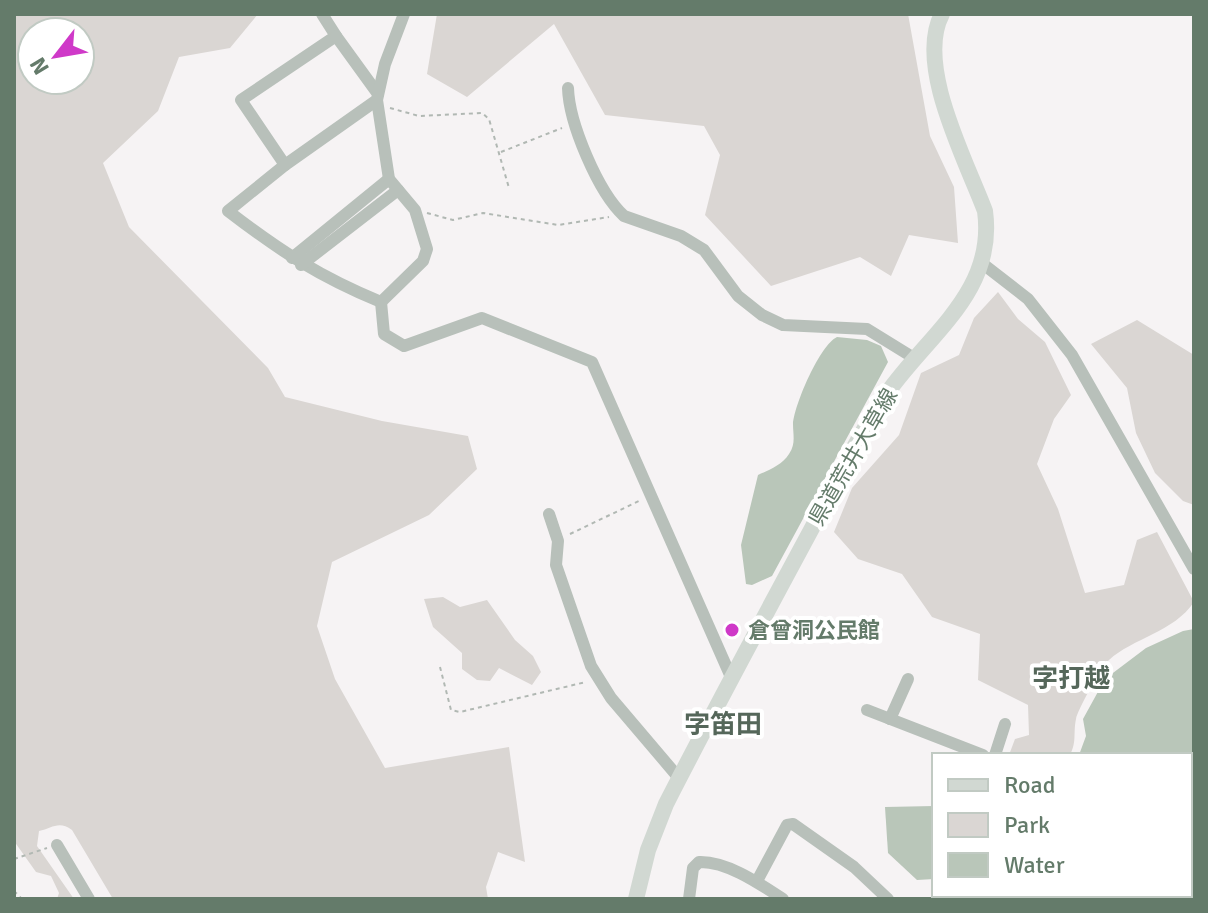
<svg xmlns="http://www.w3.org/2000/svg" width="1208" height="913" viewBox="0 0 1208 913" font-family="Signika,'Noto Sans JP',sans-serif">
<rect width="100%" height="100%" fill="#f6f3f4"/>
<g fill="#dad6d3" fill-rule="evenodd">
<path d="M14,14H258L230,48L179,57L158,111L103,163L129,227L268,368L285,397L382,421L468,436L477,469L429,515L332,562L317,626L335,679L385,768L509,747L525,862L498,852L486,887L488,899H113L72,830C59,820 52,828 39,831L37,846L74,899H57L59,893L51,876L36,872L14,841ZM32,32H80V80H32Z"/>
<polygon points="437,14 908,14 930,136 954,187 958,243 909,235 891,276 860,257 771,286 705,215 720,155 704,126 605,115 554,24 467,97 427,74"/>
<path d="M998,292L1018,319L1045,342L1071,395L1054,419L1037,464L1058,509L1085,593L1124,585L1137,540L1157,532L1194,602C1174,632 1133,638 1109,660C1101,667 1077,711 1076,719C1073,734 1077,741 1070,755H1009L1015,739L1029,735L1028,705L978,680L980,634L932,617L902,574L858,559L834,532L852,488L899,435L921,373L959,355L974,318Z"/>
<polygon points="1137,320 1194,355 1194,505 1183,501 1155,473 1136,433 1127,388 1091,344"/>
<polygon points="443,597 460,607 487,600 515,640 533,656 541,672 532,685 499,668 490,681 477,680 462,669 462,653 433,627 424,599"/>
</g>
<g fill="#b9c6b9">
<path d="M837,337L867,340L881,346L888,362L772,576L752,585L746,584L741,545L758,475C769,470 782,465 789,454C796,444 793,435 793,424C795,403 820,345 837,337Z"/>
<polygon points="1194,629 1194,814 1190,816 1190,755 1079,755 1086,736 1083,719 1105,679 1146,648 1183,631"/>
<polygon points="934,806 934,879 917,880 888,853 885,807"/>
</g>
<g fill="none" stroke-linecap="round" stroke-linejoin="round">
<g stroke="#b9c6b9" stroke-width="3">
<polyline points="1027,899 1064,895 1075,899"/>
<polyline points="1104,899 1105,895"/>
</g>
<g stroke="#b1b8b3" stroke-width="2" stroke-dasharray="4 4" stroke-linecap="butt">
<polyline points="390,108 419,116 482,113 489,119 509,188"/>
<polyline points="501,152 562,128"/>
<polyline points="427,213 453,220 483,213 558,225 609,217"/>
<polyline points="570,534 639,501"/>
<polyline points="440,667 451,710 460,712 586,682"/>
<polyline points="14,859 47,848"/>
<polyline points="14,891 22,899"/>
</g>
<g stroke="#b8c0ba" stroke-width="12">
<path d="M322,14L336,36L241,100L285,165L228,211C280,251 320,277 381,302"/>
<polyline points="336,36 378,94"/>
<path d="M568,88C569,123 598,192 624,216L681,236L704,250L738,296L762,315L783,325L867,329L914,358"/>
<polyline points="285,165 377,100"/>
<polyline points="292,258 389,179"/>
<polyline points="983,264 1028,299 1072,355 1194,569"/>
<polyline points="301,265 398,190"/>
<polyline points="381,302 384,334 404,346 482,318 592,362 731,677"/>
<polyline points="381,302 423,261 427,249 415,210 389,179 377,100 385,64 404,14"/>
<polyline points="549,514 558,541 556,565 591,666 611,698 679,778"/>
<polyline points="867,710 983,755"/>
<polyline points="890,719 908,679"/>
<polyline points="995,755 1005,724"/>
<polyline points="1190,835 1194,833"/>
<polyline points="57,845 89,899"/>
<polyline points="757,881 787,825 793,824 854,867 888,899"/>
<polyline points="962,895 962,899"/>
<path d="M689,899L693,868L699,862C727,861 760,884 783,899"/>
</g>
<path stroke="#d1d8d2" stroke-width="16" d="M636,899L648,850L666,804C713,712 762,621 811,530C836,484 858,434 888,392C930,333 996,291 985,211C966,160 915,65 942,14"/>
</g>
<circle fill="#cf39c8" stroke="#fff" stroke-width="3" cx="732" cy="630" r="8"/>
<g text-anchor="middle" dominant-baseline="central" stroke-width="8" stroke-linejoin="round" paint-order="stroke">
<g font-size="22" fill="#647b6a" stroke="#fff">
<text transform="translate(853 457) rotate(-60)">県道荒井大草線</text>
</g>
<g font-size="22" font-weight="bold" fill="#647b6a" stroke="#fff" text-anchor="start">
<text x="748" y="630">倉曾洞公民館</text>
</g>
<g font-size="26" font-weight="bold" fill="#55675a" stroke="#fff">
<text x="1071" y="679">字打越</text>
<text x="723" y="725">字笛田</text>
</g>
</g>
<rect width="1208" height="913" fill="none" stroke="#647b6a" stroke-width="32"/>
<rect x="932" y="753" width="260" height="144" fill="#ffffff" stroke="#c1cac3" stroke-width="2"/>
<rect x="948" y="779" width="40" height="12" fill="#d1d8d2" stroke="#c1cac3" stroke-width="2"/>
<text x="1004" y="793" font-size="24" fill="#647b6a">Road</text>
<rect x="948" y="813" width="40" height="24" fill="#dad6d3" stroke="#c1cac3" stroke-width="2"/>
<text x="1004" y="833" font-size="24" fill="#647b6a">Park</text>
<rect x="948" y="853" width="40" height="24" fill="#b9c6b9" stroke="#c1cac3" stroke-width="2"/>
<text x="1004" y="873" font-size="24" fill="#647b6a">Water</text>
<g transform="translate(56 56) rotate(239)"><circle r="38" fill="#ffffff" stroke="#c1cac3" stroke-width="2"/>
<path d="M0-6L14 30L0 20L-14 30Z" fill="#cf39c8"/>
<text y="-12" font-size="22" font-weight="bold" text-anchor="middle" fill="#647b6a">N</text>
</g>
</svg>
